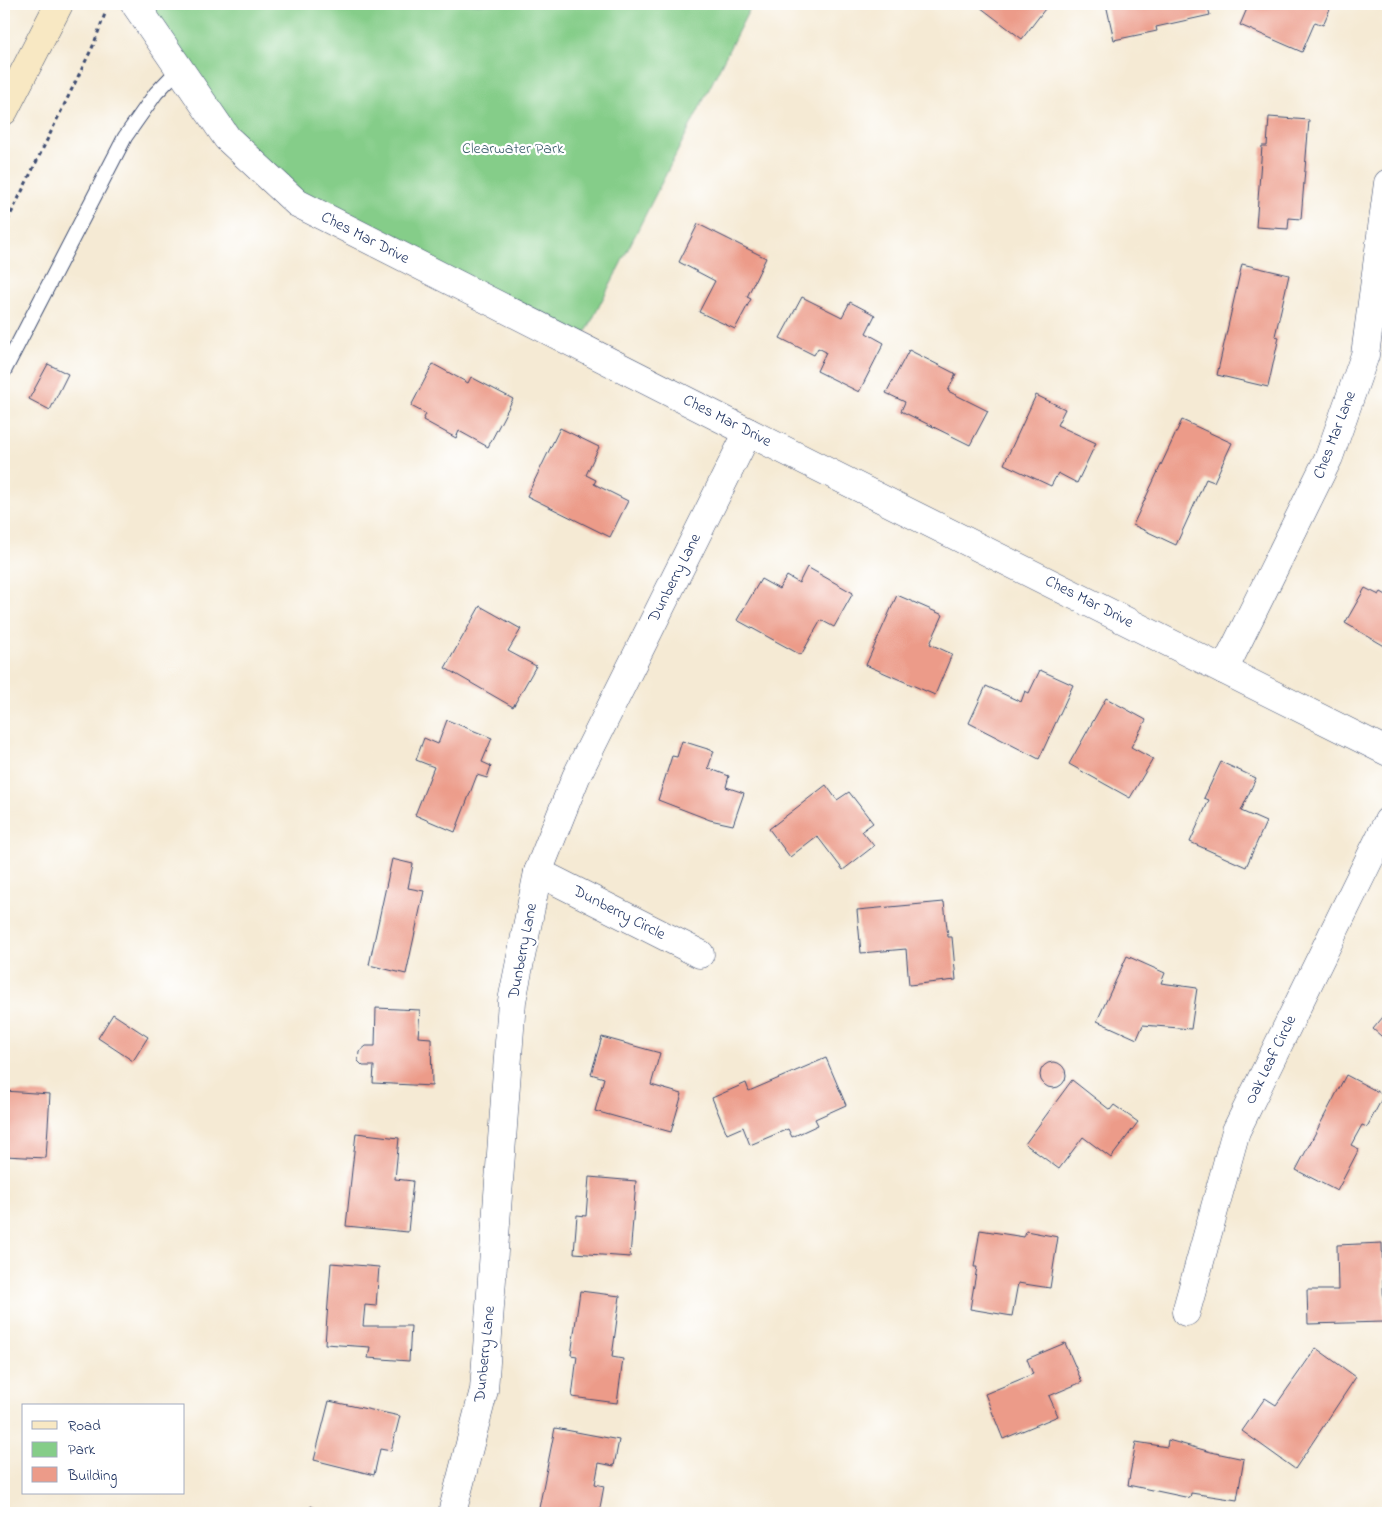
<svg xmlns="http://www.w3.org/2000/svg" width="1392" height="1517" viewBox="0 0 1392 1517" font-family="'Indie Flower',sans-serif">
<rect width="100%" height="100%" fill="#fff"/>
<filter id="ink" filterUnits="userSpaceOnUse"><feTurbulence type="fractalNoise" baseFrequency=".02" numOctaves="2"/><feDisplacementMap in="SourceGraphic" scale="10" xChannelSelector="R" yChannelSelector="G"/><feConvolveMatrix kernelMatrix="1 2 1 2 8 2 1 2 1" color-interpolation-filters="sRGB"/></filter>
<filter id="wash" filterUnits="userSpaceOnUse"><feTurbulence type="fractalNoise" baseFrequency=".0096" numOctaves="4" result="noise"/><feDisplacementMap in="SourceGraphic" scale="20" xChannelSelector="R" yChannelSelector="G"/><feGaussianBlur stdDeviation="1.12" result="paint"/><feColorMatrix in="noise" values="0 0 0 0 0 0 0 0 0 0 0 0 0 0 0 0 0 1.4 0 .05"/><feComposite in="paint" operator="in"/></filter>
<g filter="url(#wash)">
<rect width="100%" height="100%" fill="#f5ead4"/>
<polygon fill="#85cd89" stroke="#507e74" points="132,4 752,4 579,346 297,203"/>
<g id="blocks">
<g fill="#ec9b89">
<polygon points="976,4 1047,4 1048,5 1022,39"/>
<polygon points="1106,4 1207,4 1210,15 1156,27 1157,31 1114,40"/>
<polygon points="1249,4 1332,4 1323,25 1315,22 1302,52 1240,25"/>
<polygon points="1269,117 1309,120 1301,219 1289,218 1288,229 1256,227 1262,146 1267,146"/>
<polygon points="698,224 766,258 747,297 751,299 735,329 699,312 715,281 679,262"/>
<polygon points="1242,264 1289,275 1275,336 1279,337 1268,387 1217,375"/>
<polygon points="802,297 842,317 850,302 875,315 866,333 884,343 859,392 817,371 826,352 818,348 814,355 780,338"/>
<polygon points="909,350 956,374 948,391 988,411 970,445 901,411 905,402 886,393"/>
<polygon points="48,364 68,374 50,410 29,399"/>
<polygon points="433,364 468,383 471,377 513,399 488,447 459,431 456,438 423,420 426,414 411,406"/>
<polygon points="1036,395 1065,409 1057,425 1096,443 1077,483 1058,473 1051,486 1004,464"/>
<polygon points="1182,420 1232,443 1214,482 1206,479 1176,545 1133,525"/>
<polygon points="560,428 599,447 586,475 596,480 594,484 628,501 610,537 527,496"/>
<polygon points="807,567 853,593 834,627 821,620 801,655 737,620 761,579 779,589 787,576 799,583"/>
<polygon points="1365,588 1379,595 1381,592 1388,596 1388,648 1345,623"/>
<polygon points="897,595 943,615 930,644 952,654 935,695 866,665"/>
<polygon points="480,606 521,629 508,651 536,666 513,707 445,668"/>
<polygon points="1040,670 1073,685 1039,759 969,723 986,686 1021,702 1025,691 1029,693"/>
<polygon points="1106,698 1146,720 1131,747 1153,759 1130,798 1069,764"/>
<polygon points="447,720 492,738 482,762 491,766 487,778 477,775 455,832 415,815 434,767 416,760 424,738 438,744"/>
<polygon points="682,741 714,751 708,768 729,776 726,787 744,793 733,825 710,820 658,800 672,756 677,757"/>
<polygon points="1221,762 1256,778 1241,811 1266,822 1246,867 1190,842 1209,800 1204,798"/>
<polygon points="826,785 837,800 849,792 873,823 862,831 874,846 843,870 817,836 790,857 769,829"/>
<polygon points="392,859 413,864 408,888 424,891 406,974 369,965"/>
<polygon points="944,902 948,937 952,937 956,980 909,985 906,949 861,953 857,910"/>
<polygon points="1127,956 1165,973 1161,983 1197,988 1191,1029 1143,1025 1137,1039 1097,1021"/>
<polygon points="376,1008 420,1010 418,1037 431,1038 432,1086 373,1083 374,1066 363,1066 358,1061 359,1052 366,1046 375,1046"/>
<polygon points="1388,1011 1388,1042 1373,1029"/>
<polygon points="113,1014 148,1037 133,1061 98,1038"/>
<polygon points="602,1037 660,1053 651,1085 682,1094 671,1132 595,1111 604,1078 591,1074"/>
<polygon points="826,1058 846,1105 815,1119 818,1125 792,1137 788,1129 750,1145 743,1127 727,1134 712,1098 746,1083 749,1091"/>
<circle cx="1053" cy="1075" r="13"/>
<polygon points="1346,1075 1384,1095 1367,1127 1362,1125 1351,1145 1359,1149 1337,1191 1296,1170"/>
<polygon points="1072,1080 1110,1110 1114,1105 1138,1122 1111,1158 1083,1137 1059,1169 1025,1144"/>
<polygon points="4,1091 50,1094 46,1158 4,1156"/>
<polygon points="356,1133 399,1138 395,1179 413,1181 408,1232 346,1226"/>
<polygon points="589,1177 636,1181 630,1257 574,1253 577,1215 586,1216"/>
<polygon points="980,1230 1024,1237 1026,1231 1058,1237 1050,1288 1018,1283 1012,1316 970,1309 977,1267 974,1267"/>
<polygon points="1382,1243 1384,1322 1308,1324 1307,1290 1338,1290 1337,1245"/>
<polygon points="331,1263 379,1267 376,1306 365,1305 363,1326 411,1326 409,1361 368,1358 370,1347 325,1344"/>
<polygon points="580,1291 620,1296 612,1357 623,1359 617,1403 572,1397 577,1356 571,1355"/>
<polygon points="1065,1343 1082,1382 1049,1396 1058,1416 1003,1439 985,1394 1033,1374 1027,1359"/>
<polygon points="1316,1348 1356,1377 1295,1469 1242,1431 1265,1398 1276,1405"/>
<polygon points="329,1401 400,1416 391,1451 380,1449 374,1475 314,1460"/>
<polygon points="555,1428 619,1440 614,1466 599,1463 595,1484 604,1486 599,1513 538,1513"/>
<polygon points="1168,1440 1211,1452 1244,1459 1237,1500 1191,1493 1190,1498 1128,1485 1136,1442 1167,1447"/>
<polygon points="311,1506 324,1513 307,1513"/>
</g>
</g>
</g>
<g filter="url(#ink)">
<use href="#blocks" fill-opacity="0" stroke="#3c4b70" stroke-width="1"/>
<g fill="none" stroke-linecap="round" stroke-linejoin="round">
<defs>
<polyline id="service" points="4,371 125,137 156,93 180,68"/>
<g id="minor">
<polyline points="135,4 227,138 297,203 748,432 1388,752"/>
<polyline points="1224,670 1329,457 1365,355 1388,183"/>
<polyline points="538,872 700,954"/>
<polyline points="1186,1312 1236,1131 1388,821"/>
<polyline points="452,1513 484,1390 512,1001 538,872 576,777 748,432"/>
</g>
<polyline id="secondary" points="4,111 59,4"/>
</defs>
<use href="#service" stroke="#3c4b70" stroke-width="16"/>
<use href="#minor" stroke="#3c4b70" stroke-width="29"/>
<use href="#secondary" stroke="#3c4b70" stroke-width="29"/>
<polyline stroke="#3c4b70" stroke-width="3" stroke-dasharray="4 4" stroke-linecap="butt" points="4,228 93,46 106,11"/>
<use href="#service" stroke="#fff" stroke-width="14"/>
<use href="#minor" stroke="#fff" stroke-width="28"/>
<use href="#secondary" stroke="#f8e8c3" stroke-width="28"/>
</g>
</g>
<g text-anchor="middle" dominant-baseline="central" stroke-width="4.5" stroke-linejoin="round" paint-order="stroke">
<g font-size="16" fill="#3b5e6b" stroke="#fff">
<text x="513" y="149">Clearwater Park</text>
</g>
<g font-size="16" fill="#1b2f5e" stroke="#fff">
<text transform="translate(365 238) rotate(27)">Ches Mar Drive</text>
<text transform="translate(727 421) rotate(27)">Ches Mar Drive</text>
<text transform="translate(1335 435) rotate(-69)">Ches Mar Lane</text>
<text transform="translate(675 578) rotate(-63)">Dunberry Lane</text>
<text transform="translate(1089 602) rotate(27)">Ches Mar Drive</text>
<text transform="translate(619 913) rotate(27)">Dunberry Circle</text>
<text transform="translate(523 951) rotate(-79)">Dunberry Lane</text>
<text transform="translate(1271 1060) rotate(-64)">Oak Leaf Circle</text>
<text transform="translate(485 1354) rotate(-84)">Dunberry Lane</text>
</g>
</g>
<rect width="1392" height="1517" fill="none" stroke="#fff" stroke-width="20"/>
<rect x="22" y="1404" width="162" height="90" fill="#ffffff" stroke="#a4acbf"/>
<rect x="32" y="1421" width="25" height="8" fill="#f8e8c3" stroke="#a4acbf"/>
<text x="68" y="1430" font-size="15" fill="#1b2f5e">Road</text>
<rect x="32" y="1442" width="25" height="15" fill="#85cd89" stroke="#a4acbf"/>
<text x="68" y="1454" font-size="15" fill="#1b2f5e">Park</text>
<rect x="32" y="1467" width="25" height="15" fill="#ec9b89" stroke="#a4acbf"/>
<text x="68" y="1480" font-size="15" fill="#1b2f5e">Building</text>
</svg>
